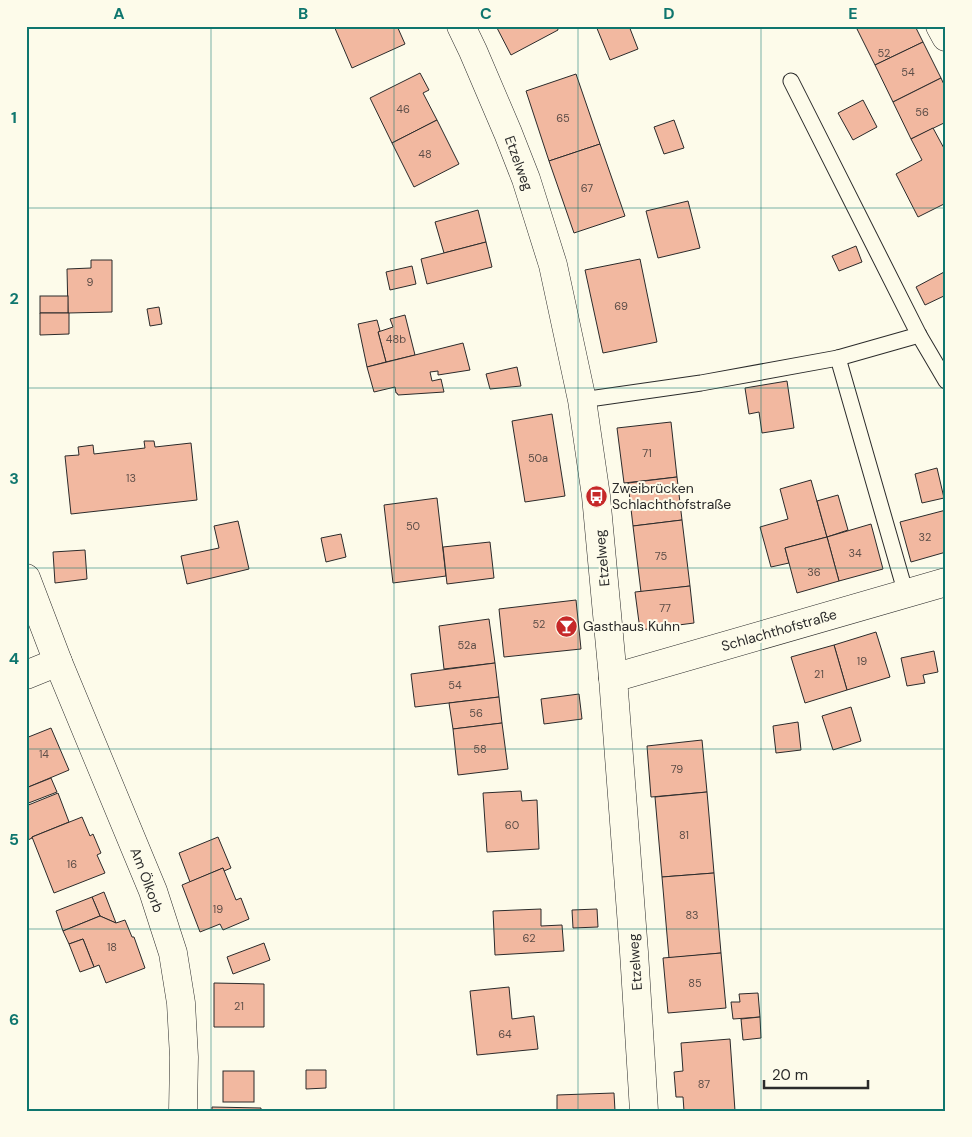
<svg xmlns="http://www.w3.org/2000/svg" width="972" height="1137" viewBox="0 0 972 1137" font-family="'DM Sans',sans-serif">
<rect width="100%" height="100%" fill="#fdfbea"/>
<g fill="#f2b8a0" stroke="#2b2b2b">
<polygon points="334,26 397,26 405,44 352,68"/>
<polygon points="496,26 557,26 558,30 511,55"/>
<polygon points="596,26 629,26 638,49 610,60"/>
<polygon points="862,26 915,26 923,42 875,65 857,29"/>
<polygon points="923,42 941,78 893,102 875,65"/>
<polygon points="420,73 429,90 423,93 437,120 392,143 370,98"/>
<polygon points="576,74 600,144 549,161 526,91"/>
<polygon points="941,78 946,89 946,122 911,139 893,102"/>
<polygon points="863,100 877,127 853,140 838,113"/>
<polygon points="437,120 459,164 414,187 392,143"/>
<polygon points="674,120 684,148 664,154 654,127"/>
<polygon points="933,128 946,152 946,203 918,217 896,174 922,160 911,139"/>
<polygon points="600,144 625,216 574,233 549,161"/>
<polygon points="688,201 700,248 658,258 646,211"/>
<polygon points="478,210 486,242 444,253 435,222"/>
<polygon points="486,242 492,267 427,284 421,259"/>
<polygon points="856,246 862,262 839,271 832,256"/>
<polygon points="640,259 657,342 603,353 585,270"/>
<polygon points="91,260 112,260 112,312 68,313 67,269 91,268"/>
<polygon points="412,266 416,284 390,290 386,272"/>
<polygon points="946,271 946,295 925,305 916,287"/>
<rect x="40" y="296" width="28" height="17"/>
<polygon points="159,307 162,324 150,326 147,309"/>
<polygon points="40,313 69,313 69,334 40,335"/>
<polygon points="405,315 415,355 386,362 378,332 393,327 390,319"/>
<polygon points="377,320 380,331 378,332 386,362 367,367 358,324"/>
<polygon points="463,343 470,370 438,375 438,371 430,372 432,381 441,379 444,392 398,395 397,393 396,393 395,387 374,392 367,367"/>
<polygon points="517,367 521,386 490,389 486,374"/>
<polygon points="787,381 794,428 762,433 759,412 749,414 745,388"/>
<polygon points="552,414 565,496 525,502 512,421"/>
<polygon points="671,422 677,477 624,483 617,428"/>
<polygon points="144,441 154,441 155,447 191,443 197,500 71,514 65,456 79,455 78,447 93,445 94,454 145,448"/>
<polygon points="937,468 944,498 922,503 915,474"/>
<polygon points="677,477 682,520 633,526 628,483"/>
<polygon points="811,480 827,537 785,548 789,563 771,567 760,527 788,519 780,489"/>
<polygon points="838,495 848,530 827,537 817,501"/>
<polygon points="437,498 446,576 393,583 384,505"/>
<polygon points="946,510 946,552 911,562 900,522"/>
<polygon points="682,520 690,586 641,592 633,526"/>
<polygon points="238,521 249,569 187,584 181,556 219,548 214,526"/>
<polygon points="871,524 883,569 839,581 827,537"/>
<polygon points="341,534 346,557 326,562 321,538"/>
<polygon points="827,537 839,581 797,593 785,548"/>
<polygon points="490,542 494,578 447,584 443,547"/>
<polygon points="85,550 87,579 55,583 53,552"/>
<polygon points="690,586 694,623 640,630 635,592"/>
<polygon points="576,600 581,649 504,657 499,609"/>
<polygon points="489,619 495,663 444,669 439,626"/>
<polygon points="876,632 890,677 847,690 834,645"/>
<polygon points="834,645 847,690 805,703 791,657"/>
<polygon points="934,651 938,672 923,675 925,683 907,686 901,658"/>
<polygon points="495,663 499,697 415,707 411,674"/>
<polygon points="579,694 582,719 544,724 541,699"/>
<polygon points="499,697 502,723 453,729 449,703"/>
<polygon points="851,707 861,741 833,750 822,716"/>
<polygon points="798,722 801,750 776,753 773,726"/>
<polygon points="502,723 508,769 458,775 453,729"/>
<polygon points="51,728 69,770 26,788 26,738"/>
<polygon points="702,740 707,792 651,797 647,746"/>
<polygon points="51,778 57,792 26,804 26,788"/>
<polygon points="521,791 522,801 537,800 539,849 487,852 483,793"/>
<polygon points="707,792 714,873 662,877 655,797"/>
<polygon points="58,793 69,822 32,837 32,838 26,841 26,806"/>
<polygon points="82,817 90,836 93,834 101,853 97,855 105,873 54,893 32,837"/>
<polygon points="218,837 231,868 224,871 223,868 190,882 179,853"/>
<polygon points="223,868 236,900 241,898 249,919 223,930 220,924 200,932 182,885"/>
<polygon points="714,873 721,953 669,958 662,877"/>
<polygon points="104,892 116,923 100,916 92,897"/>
<polygon points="92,897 100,916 63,931 56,911"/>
<polygon points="541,909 541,926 562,925 564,951 495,955 493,911"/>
<polygon points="597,909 598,927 573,928 572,910"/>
<polygon points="100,916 116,923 125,920 132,937 134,937 145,968 106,983 99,965 94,967 83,939 69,944 63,931"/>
<polygon points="83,939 94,967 80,972 69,944"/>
<polygon points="264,943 270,960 233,974 227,957"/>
<polygon points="721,953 726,1008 668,1013 663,958"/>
<polygon points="214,983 264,984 264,1027 214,1027"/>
<polygon points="509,987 512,1019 534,1016 538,1049 477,1055 470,991"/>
<polygon points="758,993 760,1017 733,1019 731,1002 740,1002 739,994"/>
<polygon points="760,1017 761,1038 743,1040 741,1019"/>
<polygon points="730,1039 735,1111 684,1111 683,1097 676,1097 674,1072 683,1071 681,1043"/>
<polygon points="306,1070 326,1070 326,1088 306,1089"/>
<rect x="223" y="1071" width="31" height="31"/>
<polygon points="614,1093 615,1111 557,1111 557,1095"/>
<polygon points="212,1107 261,1108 261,1111 212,1111"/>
</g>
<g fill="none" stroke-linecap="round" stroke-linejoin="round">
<defs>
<g id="lane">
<polyline points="791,81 919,335 946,381"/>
<polyline points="838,358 906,594"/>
<polyline points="582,400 701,383 838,358 919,335"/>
</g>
<g id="street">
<polyline points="940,26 946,37"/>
<polyline points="26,578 58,662 153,891 173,953 181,1003 184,1057 183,1111"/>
<polyline points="26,675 58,662"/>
<polyline points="613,678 946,582"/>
</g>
<polyline id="secondary" points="461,26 473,51 508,133 526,179 553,265 582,400 596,496 613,678 634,952 644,1111"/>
</defs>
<use href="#lane" stroke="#2b2b2b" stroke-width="17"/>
<use href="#street" stroke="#2b2b2b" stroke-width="29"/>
<use href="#secondary" stroke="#2b2b2b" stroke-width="29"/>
<use href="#lane" stroke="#fdfbea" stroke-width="15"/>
<use href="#street" stroke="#fdfbea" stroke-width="28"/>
<use href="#secondary" stroke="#fdfbea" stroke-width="28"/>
</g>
<path fill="none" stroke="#0f766e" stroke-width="1" stroke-opacity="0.55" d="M211,26V1111M394,26V1111M578,26V1111M761,26V1111M26,208H946M26,388H946M26,568H946M26,749H946M26,929H946"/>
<defs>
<symbol id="bus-disc" viewBox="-11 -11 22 22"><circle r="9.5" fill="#c62828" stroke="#fdfbea"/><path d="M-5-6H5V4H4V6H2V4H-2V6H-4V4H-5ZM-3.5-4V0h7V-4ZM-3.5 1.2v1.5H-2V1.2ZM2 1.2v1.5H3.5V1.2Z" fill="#fff"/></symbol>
<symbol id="bar-disc" viewBox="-11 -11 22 22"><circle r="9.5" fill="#c62828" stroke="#fdfbea"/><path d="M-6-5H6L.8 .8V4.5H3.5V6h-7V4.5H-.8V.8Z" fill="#fff"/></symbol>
</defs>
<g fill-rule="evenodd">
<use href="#bus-disc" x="584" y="484" width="25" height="25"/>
<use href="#bar-disc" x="554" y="614" width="25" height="25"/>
</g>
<g text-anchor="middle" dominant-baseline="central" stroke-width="4" stroke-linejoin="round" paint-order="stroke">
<g font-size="11" fill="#5d4e48">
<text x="884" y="53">52</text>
<text x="908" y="72">54</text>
<text x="403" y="109">46</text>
<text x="922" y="112">56</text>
<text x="563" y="118">65</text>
<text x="425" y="154">48</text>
<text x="587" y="188">67</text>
<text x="90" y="282">9</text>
<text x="621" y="306">69</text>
<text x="396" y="339">48b</text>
<text x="647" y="453">71</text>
<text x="538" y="458">50a</text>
<text x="131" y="478">13</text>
<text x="413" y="526">50</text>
<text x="925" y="537">32</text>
<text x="855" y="553">34</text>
<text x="661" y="556">75</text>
<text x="814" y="572">36</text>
<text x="665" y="608">77</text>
<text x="539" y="624">52</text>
<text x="467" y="645">52a</text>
<text x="862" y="661">19</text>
<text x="819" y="674">21</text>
<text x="455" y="685">54</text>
<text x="476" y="713">56</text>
<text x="480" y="749">58</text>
<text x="44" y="754">14</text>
<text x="677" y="769">79</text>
<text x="512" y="825">60</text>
<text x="684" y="835">81</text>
<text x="72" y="864">16</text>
<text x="218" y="909">19</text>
<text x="692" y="915">83</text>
<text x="529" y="938">62</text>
<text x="112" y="947">18</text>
<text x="695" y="983">85</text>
<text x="239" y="1006">21</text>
<text x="505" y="1034">64</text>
<text x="704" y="1084">87</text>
</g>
<g font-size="14" fill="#2b2b2b" stroke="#fdfbea">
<text transform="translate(519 163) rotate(70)">Etzelweg</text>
<text transform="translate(602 558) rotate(-95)">Etzelweg</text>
<text transform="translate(779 630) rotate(-16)">Schlachthofstraße</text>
<text transform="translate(147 880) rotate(69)">Am Ölkorb</text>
<text transform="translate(635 962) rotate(-94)">Etzelweg</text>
</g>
<g font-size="14" fill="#2b2b2b" stroke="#fdfbea" text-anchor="start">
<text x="612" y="488">Zweibrücken<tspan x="612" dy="16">Schlachthofstraße</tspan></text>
<text x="583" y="626">Gasthaus Kuhn</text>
</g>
</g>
<rect width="972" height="1137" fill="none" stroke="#fdfbea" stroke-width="55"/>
<path d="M764 1080v8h104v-8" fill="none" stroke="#2b2b2b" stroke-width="2.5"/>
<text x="772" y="1080" font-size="15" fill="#2b2b2b" stroke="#fdfbea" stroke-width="4" paint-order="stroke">20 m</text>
<rect x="28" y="28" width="916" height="1082" fill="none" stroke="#0f766e" stroke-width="2"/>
<g font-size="16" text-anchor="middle" font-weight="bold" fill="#0f766e">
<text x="119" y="19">A</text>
<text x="303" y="19">B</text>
<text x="486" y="19">C</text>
<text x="669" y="19">D</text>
<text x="853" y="19">E</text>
<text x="14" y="123">1</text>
<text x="14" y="304">2</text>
<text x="14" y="484">3</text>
<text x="14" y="664">4</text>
<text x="14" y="845">5</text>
<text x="14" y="1025">6</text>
</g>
</svg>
